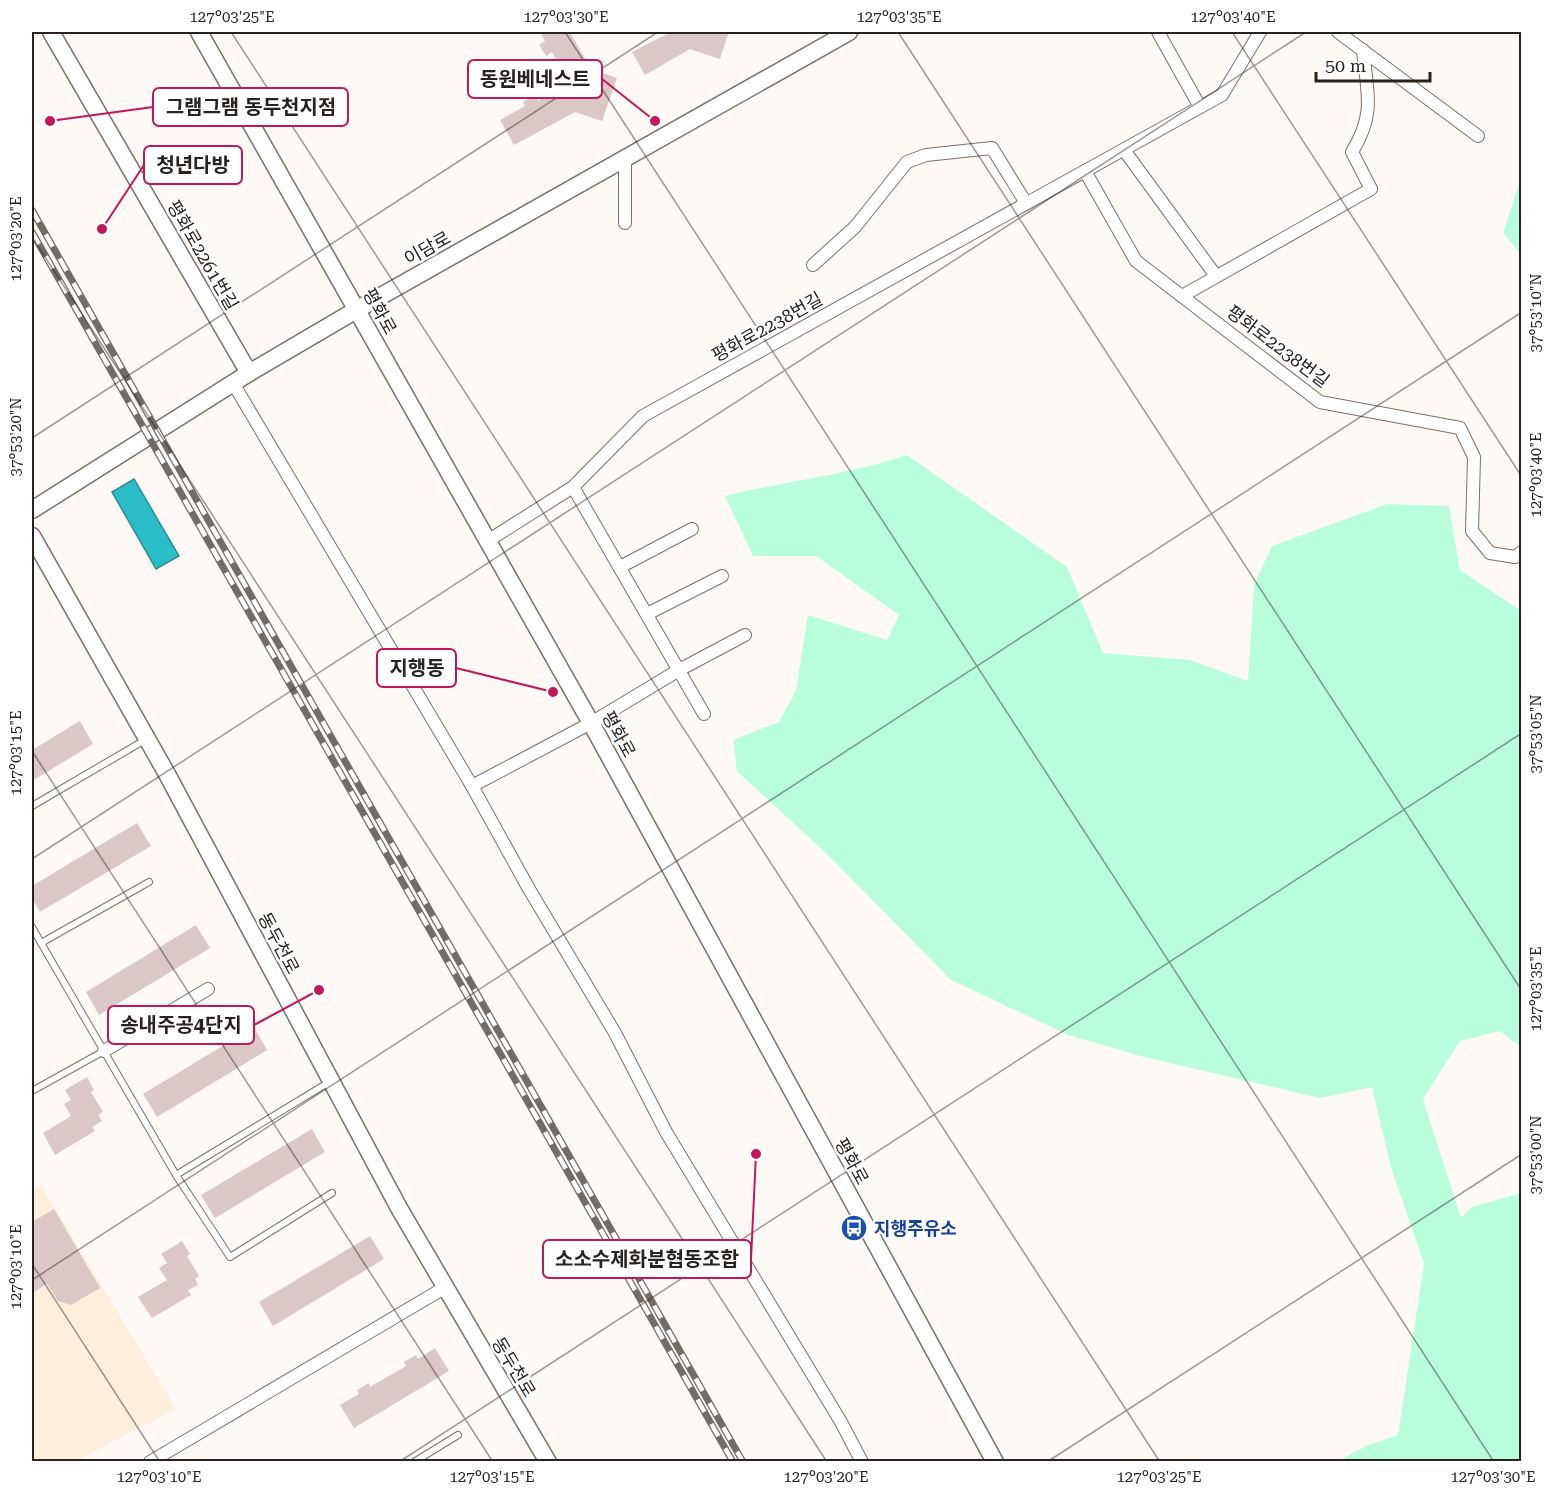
<svg xmlns="http://www.w3.org/2000/svg" width="1553" height="1493" viewBox="0 0 1553 1493" font-family="'Roboto Serif','Noto Sans KR',serif">
<rect width="100%" height="100%" fill="#fff9f5"/>
<polygon fill="#fcefdb" points="41,1185 176,1409 76,1461 32,1462 32,1191"/>
<g fill="#b9fedc">
<polygon points="1520,181 1521,181 1521,254 1503,233"/>
<path d="M907,455L1067,567L1103,653L1190,660L1248,681L1254,585L1272,546L1387,504L1449,506L1460,570L1521,611V1047L1500,1031L1460,1041L1423,1099L1461,1218L1472,1207L1521,1193V1461H1338L1368,1445L1398,1435L1424,1263L1391,1168L1372,1087L1320,1098L1144,1057L1068,1035L951,980L829,856L737,771L733,740L779,722L796,690L808,615L887,640L899,615L816,556H753L725,496C785,481 848,475 907,455Z"/>
</g>
<polygon fill="#2abdc7" stroke="#298f95" stroke-width="1.5" points="134,479 179,556 156,569 112,492"/>
<g fill="#dac7c6">
<polygon points="540,32 570,32 591,69 617,78 602,121 575,112 514,145 500,120 525,106 523,102 534,95 538,101 570,83 552,52 546,56 539,45 545,41"/>
<polygon points="671,32 729,32 720,59 690,49 645,75 632,52"/>
<polygon points="80,721 93,744 32,781 32,750"/>
<polygon points="137,823 151,846 40,912 32,898 32,886"/>
<polygon points="196,925 210,948 99,1015 86,992"/>
<polygon points="254,1027 267,1050 157,1117 143,1094"/>
<polygon points="87,1077 94,1090 91,1092 103,1112 98,1115 102,1121 92,1127 95,1131 55,1155 43,1133 71,1116 64,1104 71,1100 65,1090"/>
<polygon points="312,1129 325,1152 215,1218 201,1195"/>
<polygon points="54,1209 100,1288 71,1305 58,1301 47,1284 32,1293 32,1222"/>
<polygon points="370,1236 384,1259 273,1326 259,1302"/>
<polygon points="182,1241 190,1254 187,1256 199,1276 195,1279 198,1285 188,1290 191,1295 152,1318 138,1297 167,1280 159,1268 167,1263 161,1254"/>
<polygon points="435,1348 449,1371 354,1428 340,1405 359,1394 357,1390 369,1383 370,1387 406,1366 404,1362 416,1355 418,1359"/>
</g>
<g fill="none" stroke-linecap="round" stroke-linejoin="round">
<defs>
<g id="lane">
<polyline points="32,806 145,740"/>
<polyline points="149,882 41,943 176,1175"/>
<polyline points="32,927 41,943"/>
<polyline points="331,1081 176,1175 230,1257 332,1193"/>
<polyline points="32,1091 104,1051"/>
<polyline points="414,1462 458,1435"/>
</g>
<g id="street">
<polyline points="1158,32 1200,107"/>
<polyline points="1338,32 1478,136"/>
<polyline points="1124,150 1216,276"/>
<polyline points="1085,171 1136,261 1320,402 1460,428 1474,457 1472,531 1490,553 1515,557 1522,552"/>
<polyline points="625,223 625,158"/>
<polyline points="813,265 855,227 907,162 926,155 992,148 1026,203"/>
<path d="M1182,296L1371,189L1352,152C1376,113 1367,93 1363,50"/>
<polyline points="233,383 472,786"/>
<polyline points="573,487 704,714"/>
<polyline points="486,542 573,487 643,416 1222,95 1260,32"/>
<polyline points="620,567 692,529"/>
<polyline points="647,614 722,576"/>
<polyline points="745,635 679,670 591,723 472,786 529,889 615,1033 666,1132 841,1422 862,1462"/>
<polyline points="104,1051 208,989"/>
<polyline points="150,1462 444,1288"/>
</g>
<g id="secondary">
<polyline points="51,32 249,373"/>
<polyline points="199,32 591,723 995,1462"/>
<polyline points="32,510 249,373 358,309 849,32"/>
<polyline points="32,536 167,774 399,1208 548,1462"/>
</g>
</defs>
<use href="#lane" stroke="#7c7067" stroke-width="8"/>
<use href="#street" stroke="#7c7067" stroke-width="14"/>
<use href="#secondary" stroke="#7c7067" stroke-width="19"/>
<use href="#lane" stroke="#fff" stroke-width="6"/>
<use href="#street" stroke="#fff" stroke-width="12"/>
<use href="#secondary" stroke="#fff" stroke-width="16"/>
<defs>
<g id="rail">
<polyline points="32,210 743,1462"/>
<polyline points="32,232 733,1462"/>
</g>
</defs>
<use href="#rail" stroke="#726c68" stroke-width="7"/>
<use href="#rail" stroke="#fff" stroke-width="4.5" stroke-dasharray="14" stroke-linecap="butt"/>
</g>
<path fill="none" stroke="#28231f" stroke-width="1.5" stroke-opacity="0.45" d="M231,32L1160,1462M565,32L1494,1462M898,32L1522,991M1232,32L1522,477M32,237L827,1462M32,438L658,32M32,751L493,1462M32,859L1306,32M32,1264L160,1462M32,1280L1522,312M399,1462L1522,733M1047,1462L1522,1154"/>
<defs>
<symbol id="bus-disc" viewBox="-11 -11 22 22"><circle r="9.5" fill="#1a4fb4" stroke="#fff"/><path d="M-5-6H5V4H4V6H2V4H-2V6H-4V4H-5ZM-3.5-4V0h7V-4ZM-3.5 1.2v1.5H-2V1.2ZM2 1.2v1.5H3.5V1.2Z" fill="#fff"/></symbol>
</defs>
<g fill-rule="evenodd">
<use href="#bus-disc" x="839" y="1213" width="30" height="30"/>
</g>
<g text-anchor="middle" dominant-baseline="central" stroke-width="5" stroke-linejoin="round" paint-order="stroke">
<g font-size="18" fill="#28231f" stroke="#fff">
<text transform="translate(427 248) rotate(-29)">이담로</text>
<text transform="translate(203 255) rotate(60)">평화로2261번길</text>
<text transform="translate(380 311) rotate(61)">평화로</text>
<text transform="translate(767 327) rotate(-29)">평화로2238번길</text>
<text transform="translate(1278 346) rotate(37)">평화로2238번길</text>
<text transform="translate(619 734) rotate(61)">평화로</text>
<text transform="translate(279 943) rotate(62)">동두천로</text>
<text transform="translate(852 1161) rotate(61)">평화로</text>
<text transform="translate(514 1367) rotate(59)">동두천로</text>
</g>
<g font-size="18" font-weight="bold" fill="#164399" stroke="#fff" text-anchor="start">
<text x="874" y="1228">지행주유소</text>
</g>
</g>
<path fill="none" stroke="#c2185b" stroke-width="2" d="M655 121L602 79M50 121L153 107M102 229L144 165M553 692L456 668M319 990L254 1025M756 1154L751 1259"/>
<g fill="#c2185b" stroke="#fff" stroke-width="2">
<circle cx="655" cy="121" r="6"/>
<circle cx="50" cy="121" r="6"/>
<circle cx="102" cy="229" r="6"/>
<circle cx="553" cy="692" r="6"/>
<circle cx="319" cy="990" r="6"/>
<circle cx="756" cy="1154" r="6"/>
</g>
<g fill="#fff" stroke="#c2185b" stroke-width="2">
<rect x="468" y="60" width="134" height="38" rx="6"/>
<rect x="153" y="88" width="195" height="38" rx="6"/>
<rect x="144" y="146" width="98" height="38" rx="6"/>
<rect x="377" y="649" width="79" height="38" rx="6"/>
<rect x="108" y="1006" width="146" height="38" rx="6"/>
<rect x="543" y="1240" width="208" height="38" rx="6"/>
</g>
<g font-size="20" text-anchor="middle" font-weight="bold" fill="#28231f">
<text x="535" y="86">동원베네스트</text>
<text x="251" y="114">그램그램 동두천지점</text>
<text x="193" y="172">청년다방</text>
<text x="417" y="675">지행동</text>
<text x="181" y="1032">송내주공4단지</text>
<text x="647" y="1266">소소수제화분협동조합</text>
</g>
<rect width="1553" height="1493" fill="none" stroke="#ffffff" stroke-width="66"/>
<path d="M1316 72v9h114v-9" fill="none" stroke="#28231f" stroke-width="3"/>
<text x="1325" y="72" font-size="18" fill="#28231f" stroke="#ffffff" stroke-width="4.5" paint-order="stroke">50 m</text>
<rect x="33" y="33" width="1487" height="1427" fill="none" stroke="#28231f" stroke-width="2"/>
<g font-size="15" text-anchor="middle" fill="#28231f">
<text x="232" y="22">127°03'25"E</text>
<text x="566" y="22">127°03'30"E</text>
<text x="899" y="22">127°03'35"E</text>
<text x="1233" y="22">127°03'40"E</text>
<text transform="translate(16 239) rotate(-90)" y="5">127°03'20"E</text>
<text transform="translate(1536 313) rotate(-90)" y="5">37°53'10"N</text>
<text transform="translate(16 437) rotate(-90)" y="5">37°53'20"N</text>
<text transform="translate(1536 475) rotate(-90)" y="5">127°03'40"E</text>
<text transform="translate(1536 734) rotate(-90)" y="5">37°53'05"N</text>
<text transform="translate(16 753) rotate(-90)" y="5">127°03'15"E</text>
<text transform="translate(1536 989) rotate(-90)" y="5">127°03'35"E</text>
<text transform="translate(1536 1155) rotate(-90)" y="5">37°53'00"N</text>
<text transform="translate(16 1267) rotate(-90)" y="5">127°03'10"E</text>
<text x="159" y="1482">127°03'10"E</text>
<text x="492" y="1482">127°03'15"E</text>
<text x="826" y="1482">127°03'20"E</text>
<text x="1159" y="1482">127°03'25"E</text>
<text x="1493" y="1482">127°03'30"E</text>
</g>
</svg>
